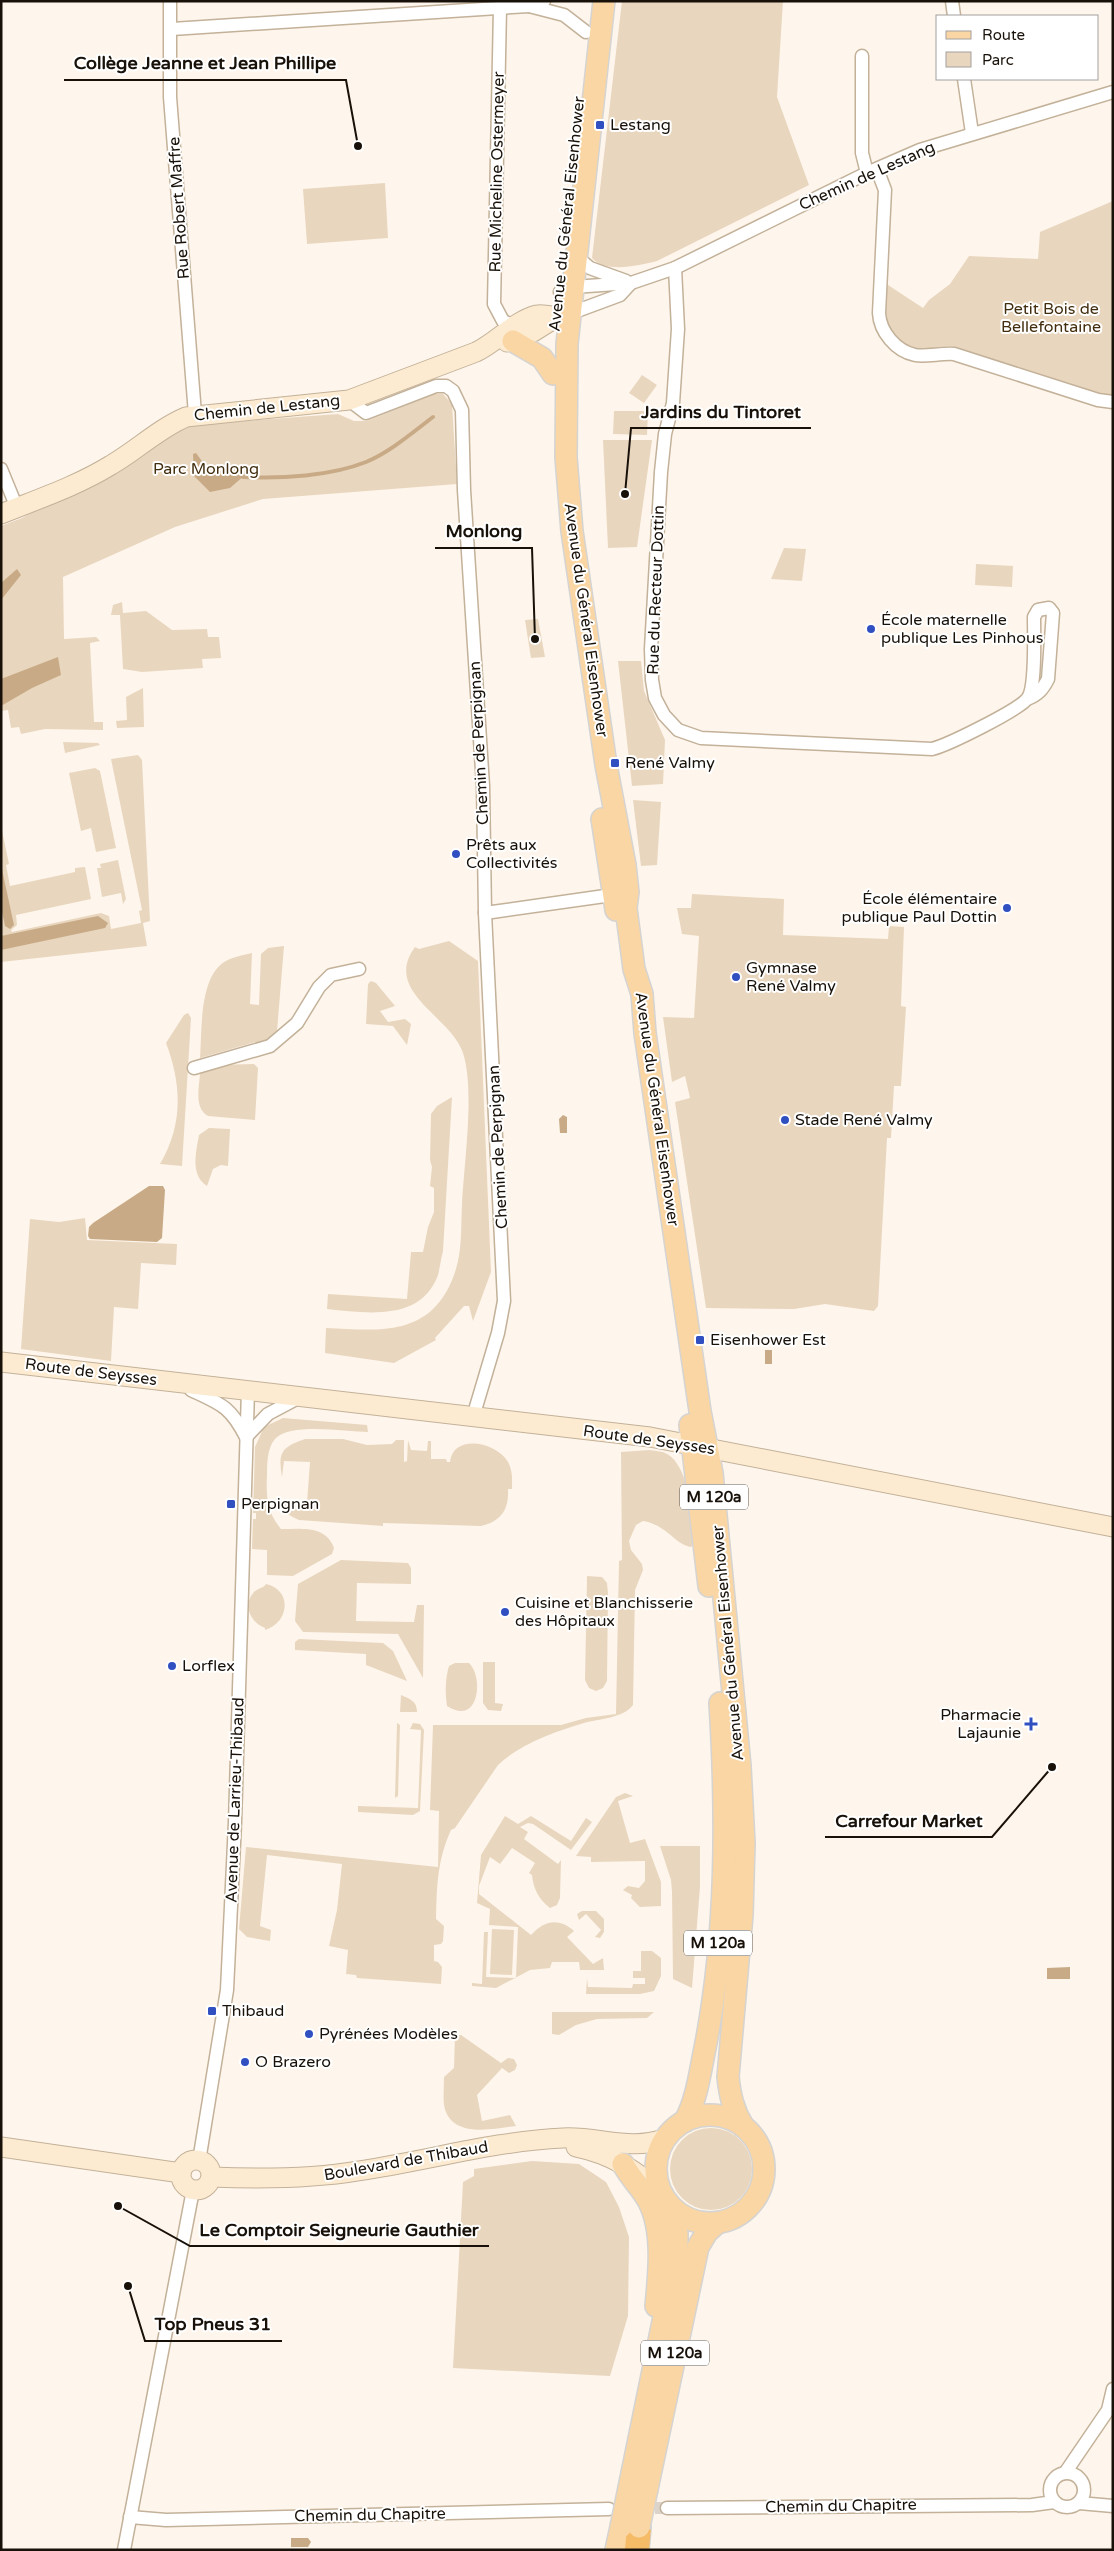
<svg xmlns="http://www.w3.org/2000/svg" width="1114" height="2551" viewBox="0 0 1114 2551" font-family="'Varela Round',sans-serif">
<rect width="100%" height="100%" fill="#fef6ec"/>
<g fill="#e9d6be">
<path d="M622,1H783L777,97L809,185L657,261C640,265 606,274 592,258Z"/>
<polygon points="385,183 388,238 307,244 303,189"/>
<polygon points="1113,201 1113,398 1106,398 947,349 918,352 906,348 882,324 885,283 923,308 929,300 950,284 969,256 1038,259 1040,232"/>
<polygon points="642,375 657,385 644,403 629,393"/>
<polygon points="435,394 443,394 452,404 457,484 263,499 175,527 63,577 64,639 96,637 100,641 90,643 94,722 103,722 103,730 45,729 21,734 19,727 11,728 8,710 1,711 1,526 22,518 192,425 338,414 354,421 367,421"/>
<polygon points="614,411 648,411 647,435 613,434"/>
<polygon points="603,440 652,440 637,547 608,548"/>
<polygon points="784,548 806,549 802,581 771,579"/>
<polygon points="976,564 1013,566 1012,587 975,585"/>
<polygon points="122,602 123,613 146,611 172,630 207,629 208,637 219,637 221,658 202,659 203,668 142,672 123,669 120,615 111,615 113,605"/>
<polygon points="538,619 545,657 531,658 525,620"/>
<polygon points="618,661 641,661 644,691 665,740 663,784 632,786"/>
<polygon points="143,688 144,727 117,728 116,721 127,720 126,697"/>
<polygon points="63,742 98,743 100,745 65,753"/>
<polygon points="138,755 142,760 150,921 143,923 147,946 1,962 1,826 9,864 6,865 10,886 75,872 75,868 85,867 91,899 16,915 17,925 11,930 12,932 101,913 109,916 111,929 141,923 139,911 142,910 111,759"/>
<polygon points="95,768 100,771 116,848 96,852 91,828 81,831 69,773"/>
<polygon points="633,800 661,802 657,865 641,866"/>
<polygon points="118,860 126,899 123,904 121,893 102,897 97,868 101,868 100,864"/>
<polygon points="692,894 784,899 783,935 888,939 889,926 904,927 901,1006 906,1007 901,1086 894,1086 891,1138 887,1138 878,1306 874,1311 825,1304 794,1309 706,1308 675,1102 690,1098 685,1076 672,1082 663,1017 694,1018 699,936 682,934 677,908 691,908"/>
<path d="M449,941L478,961L491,1272L473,1321L469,1306H464L435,1338L436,1340L394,1363L325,1353L326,1328C362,1329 403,1336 432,1310C446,1297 454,1279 458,1261C462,1243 461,1222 462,1204C464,1163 475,1090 463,1053C451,1016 382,992 415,947L419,949Z"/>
<path d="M284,946L277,1031L267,1043L255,1042L200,1058C202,1031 199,975 226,961C233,957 244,955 252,953L250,1004L259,1005L261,954L268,948Z"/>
<polygon points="371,981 376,983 395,1006 380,1011 388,1022 405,1019 411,1024 407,1045 393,1026 366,1024 368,984"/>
<path d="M188,1013L191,1018L182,1166L160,1164C183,1125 182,1085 166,1043L184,1015Z"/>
<path d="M254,1064L258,1068L255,1120L208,1116C194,1108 199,1088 200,1074L217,1065Z"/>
<path d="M452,1097L443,1251C441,1259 440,1267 438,1275C421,1322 366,1313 327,1309L328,1294L407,1299L411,1252H423L428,1227L434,1212V1188L430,1186L432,1167L430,1160L431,1114L437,1106Z"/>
<path d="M209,1128L230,1129L228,1166L221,1165L213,1169L207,1186C190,1175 196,1152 199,1135Z"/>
<polygon points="85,1218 87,1240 177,1244 176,1265 141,1263 138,1309 114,1307 111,1361 21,1349 30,1219 59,1222"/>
<path d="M283,1418L367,1425L368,1432C346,1432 291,1422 275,1439C267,1448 267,1464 267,1475C266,1497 267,1512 281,1529C301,1529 326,1525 334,1548L332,1554L293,1576L267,1575V1550L252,1549L253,1519H256V1513H253L255,1447L264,1427Z"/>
<path d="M305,1439H343L367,1445L392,1444L396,1440H404V1462L407,1461L408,1440L411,1450L427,1451L428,1441H431V1459H446L447,1462H450C453,1433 497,1442 508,1462C513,1471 512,1480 512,1489H508C509,1510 501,1521 481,1526L383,1523V1526L299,1520C290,1516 284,1513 281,1503H307L310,1462L284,1461L282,1477C278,1453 281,1447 305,1439Z"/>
<path d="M649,1450C654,1451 661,1451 665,1453C689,1463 694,1520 694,1544L691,1547C674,1544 667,1525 643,1521L636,1525L629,1541L631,1550L642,1564L643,1570L635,1590L633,1705C624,1718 598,1719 584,1723C554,1732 520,1744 498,1765L455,1828L451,1830C437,1861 437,1886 436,1919L444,1926L443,1941L441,1944L434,1945V1961L438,1962L442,1967L441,1984L357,1978L356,1975L346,1974L348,1950L329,1946L337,1910L342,1864L267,1855L260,1926L271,1930L270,1941L247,1937L239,1929L246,1847L438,1867L439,1811L430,1810L433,1725H561L586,1718L616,1714L619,1561L622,1560L621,1452Z"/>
<polygon points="341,1560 408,1563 411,1568 411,1584 357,1583 356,1621 414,1622 417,1605 424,1605 423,1678 398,1634 303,1632 295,1621 298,1584"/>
<polygon points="587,1576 602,1577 607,1583 608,1593 607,1681 603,1688 596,1691 589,1688 585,1680"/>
<path d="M266,1584C293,1590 289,1623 265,1630V1628C251,1623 242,1605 254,1592C258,1588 264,1588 266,1584Z"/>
<polygon points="299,1639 383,1643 393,1651 407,1681 366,1665 366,1654 295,1650 295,1642"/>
<polygon points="483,1662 495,1662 495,1703 503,1704 501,1711 488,1710 483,1703"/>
<path d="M455,1663H469C484,1677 479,1727 447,1706C445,1694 445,1679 449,1666Z"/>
<path d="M401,1695C410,1699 417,1701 417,1712H400Z"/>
<polygon points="397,1723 400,1725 398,1796 395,1798"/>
<polygon points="413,1723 420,1724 424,1730 420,1811 413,1815 358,1812 358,1806 418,1808 421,1730 410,1729"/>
<polygon points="625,1793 633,1796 618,1801 630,1843 645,1839 661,1882 661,1906 640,1907 631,1898 632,1895 623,1890 628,1886 639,1888 645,1881 645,1861 591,1862 591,1857 576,1856 616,1797"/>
<path d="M505,1816L518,1824L531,1816L571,1841L586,1818L592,1822L571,1850L533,1824L528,1823L520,1827L528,1832L524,1839L558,1864L561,1860L560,1898L557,1905L550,1908C539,1900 533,1888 532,1875L529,1873L535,1863L512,1848L500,1864L490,1857L479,1886V1894L531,1935C544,1921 558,1917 574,1931L567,1937L593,1964L603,1958L604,1970H580L579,1962H552L550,1968L530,1970L496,1988L472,1986V1983L482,1984L484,1932H488L486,1977L516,1978L518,1927L489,1925L490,1909L477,1903L481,1855Z"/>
<polygon points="660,1846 700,1846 700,1887 692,1988 673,1979 672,1892 671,1880"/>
<polygon points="582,1911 596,1911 604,1919 604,1932 600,1938 595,1937 601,1930 586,1914 579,1920 577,1914"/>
<polygon points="492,1929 514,1930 512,1975 490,1974"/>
<polygon points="641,1951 652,1951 661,1958 661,1976 654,1991 640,1994 586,1994 587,1978 588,1987 632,1988 633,1984 645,1984 645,1978 633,1978 633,1971 641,1971"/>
<polygon points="552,2012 654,2012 647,2018 597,2019 576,2025 559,2035 552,2034"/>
<path d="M455,2035H461L501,2063L508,2058L514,2059L517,2065L515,2070L509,2073L502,2068L477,2095L482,2121L510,2115L516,2126C492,2129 450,2139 444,2105C443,2096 444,2086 444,2077L454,2068Z"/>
<circle cx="711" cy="2169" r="41"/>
<polygon points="532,2161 579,2164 606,2182 619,2207 629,2237 628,2316 610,2376 453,2368 463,2182 474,2176 474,2169"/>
</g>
<g fill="#c8ab86">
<polygon points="196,453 210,472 244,469 245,475 230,488 210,492 194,476 193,454"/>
<polygon points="17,569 21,575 1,600 1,583"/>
<polygon points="58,657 61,675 32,688 1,706 1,679"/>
<polygon points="1,865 14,925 10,929 5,926 1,907"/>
<polygon points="98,916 108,923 105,928 1,950 1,936"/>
<polygon points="563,1115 567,1117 567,1133 560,1133 559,1119"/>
<polygon points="149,1186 163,1186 165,1190 162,1238 157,1242 90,1239 88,1236 89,1227 93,1223"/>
<rect x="765" y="1350" width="7" height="14"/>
<polygon points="1070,1967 1070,1979 1047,1979 1047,1968"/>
<polygon points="291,2538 308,2538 311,2542 308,2547 291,2547"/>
</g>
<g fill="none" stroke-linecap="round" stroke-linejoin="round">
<path stroke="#c8ab86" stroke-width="4" d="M243,477C281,479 331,476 366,462C390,452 412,433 433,417"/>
<polyline stroke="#dcd4ca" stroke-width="12" stroke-dasharray="12 6" stroke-linecap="butt" points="637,2508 667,2508"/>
<defs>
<g id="street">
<polyline points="170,1 170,97 195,414"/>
<polyline points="952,1 954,16"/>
<polyline points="529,6 564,15 586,32"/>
<polyline points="500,8 494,304 503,321 515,326"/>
<polyline points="172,29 529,6 544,1"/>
<polyline points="862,56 862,153 867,173"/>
<polyline points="964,79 972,133"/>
<path d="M877,169L885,190L879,313C880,332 896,351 915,355C925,357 942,353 954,354L1098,400L1113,402"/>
<polyline points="577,257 590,268 626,281"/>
<path d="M675,268L678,329L673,403L665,434L661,472L651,649L652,680L655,698L664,715L678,730L701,738L932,749C948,745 1019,710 1028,698C1036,686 1034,633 1034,617L1038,610L1049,608L1053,613L1048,679C1043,689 1038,695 1027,699"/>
<polyline points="560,292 573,287 631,283 675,268 867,173 920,150 1113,92"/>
<polyline points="566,315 620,295 631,283"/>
<polyline points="349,400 366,413 436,386 446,386 453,391 462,410 464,490 483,786 485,913 504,1301 498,1333 473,1417"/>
<polyline points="1,469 17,508"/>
<polyline points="485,913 619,894"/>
<polyline points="194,1068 270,1046 297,1023 319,987 331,975 359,969"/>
<path d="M191,1390C221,1404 230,1406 246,1437L268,1414L300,1397"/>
<polyline points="199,2161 227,1990 235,1822 248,1390"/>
<circle cx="1067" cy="2490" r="17"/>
<polyline points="1065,2473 1108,2410 1113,2389"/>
<polyline points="1079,2503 1113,2506"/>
<polyline points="667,2508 1032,2505 1054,2502"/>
<polyline points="130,2517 166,2520 609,2509"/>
<polyline points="124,2550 193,2190"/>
</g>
<g id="secondary">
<polyline points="507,342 533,332 557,317"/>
<path d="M1,514C38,499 77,486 111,465C137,450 158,429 186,417L349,400L476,352C497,342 514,321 537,315C543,314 551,316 557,317"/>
<polyline points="1,1362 650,1437 1113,1527"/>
<polyline points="1,2147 181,2173"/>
<path d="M576,2147C610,2154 638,2170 662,2195"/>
<circle cx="196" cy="2175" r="15"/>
<path d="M211,2177C259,2179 310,2179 358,2171C427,2161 494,2141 563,2138C598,2136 630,2151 664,2139"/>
</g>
<g id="primary">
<path d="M604,1L567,344L566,457L572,531L606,765L625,865L628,892L626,908L634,969L642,994L645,1033L700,1411L712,1473L740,1766L744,1843L742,1915L728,2077C730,2095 733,2110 743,2126"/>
<polyline points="513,341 542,358 553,374"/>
<polyline points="602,819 616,910"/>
<polyline points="690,1425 709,1586"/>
<circle cx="710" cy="2169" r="54"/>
<path d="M685,2121C697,2099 700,2072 705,2048C727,1936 727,1817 720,1703"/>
<path d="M623,2164C630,2178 642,2188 649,2202C664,2231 659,2275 656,2306"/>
<polyline points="629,2488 677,2253 677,2233 671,2207"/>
<polyline points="647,2489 698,2247 707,2232 717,2223"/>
<polyline points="616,2550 621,2527"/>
</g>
<polyline id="highway" points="637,2550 639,2527"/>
</defs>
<use href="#street" stroke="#c3b199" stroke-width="15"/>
<use href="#secondary" stroke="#c3b199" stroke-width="21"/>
<use href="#primary" stroke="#d5d4d3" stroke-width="24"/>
<use href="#highway" stroke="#d5d4d3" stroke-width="26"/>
<use href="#street" stroke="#fff" stroke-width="12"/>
<use href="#secondary" stroke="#fcebd1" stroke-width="19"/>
<use href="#primary" stroke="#f9d6a4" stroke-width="21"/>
<use href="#highway" stroke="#f5bb67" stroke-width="24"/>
<defs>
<g id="primary-bridge">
<polyline points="621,2527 629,2488"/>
<polyline points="639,2527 647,2489"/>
</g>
</defs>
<use href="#primary-bridge" stroke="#d5d4d3" stroke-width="24" stroke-linecap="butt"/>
<use href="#primary-bridge" stroke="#f9d6a4" stroke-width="21"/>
</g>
<g fill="#304fc0" stroke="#fff" stroke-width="2">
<rect x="595" y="120" width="10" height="10" rx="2.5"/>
<circle cx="871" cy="629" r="5"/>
<rect x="610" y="758" width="10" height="10" rx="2.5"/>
<circle cx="456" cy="854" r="5"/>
<circle cx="1007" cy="908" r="5"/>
<circle cx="736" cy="977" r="5"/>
<circle cx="785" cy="1120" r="5"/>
<rect x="695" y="1335" width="10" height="10" rx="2.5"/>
<rect x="226" y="1499" width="10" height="10" rx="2.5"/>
<circle cx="505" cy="1612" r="5"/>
<circle cx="172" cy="1666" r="5"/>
<path d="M1028.5 1716.5h5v5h5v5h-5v5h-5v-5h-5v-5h5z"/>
<rect x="207" y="2006" width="10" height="10" rx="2.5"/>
<circle cx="309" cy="2034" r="5"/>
<circle cx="245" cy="2062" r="5"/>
</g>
<g text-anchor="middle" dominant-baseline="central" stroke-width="4" stroke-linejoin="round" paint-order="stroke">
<g fill="#fff" stroke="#5d5853" stroke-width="1">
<rect x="680" y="1484.5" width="68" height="25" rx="4"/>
<rect x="684" y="1930.5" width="68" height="25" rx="4"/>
<rect x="641" y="2340.5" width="68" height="25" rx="4"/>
</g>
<g font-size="15" font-weight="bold" fill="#181109">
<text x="714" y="1497">M 120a</text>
<text x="718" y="1943">M 120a</text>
<text x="675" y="2353">M 120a</text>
</g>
<g font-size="16" fill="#181109" stroke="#fff" text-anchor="start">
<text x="610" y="125">Lestang</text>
<text x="881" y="620">École maternelle<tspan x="881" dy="18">publique Les Pinhous</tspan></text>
<text x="625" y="763">René Valmy</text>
<text x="466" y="845">Prêts aux<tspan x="466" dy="18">Collectivités</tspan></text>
<text x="997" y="899" text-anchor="end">École élémentaire<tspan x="997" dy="18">publique Paul Dottin</tspan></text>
<text x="746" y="968">Gymnase<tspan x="746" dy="18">René Valmy</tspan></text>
<text x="795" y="1120">Stade René Valmy</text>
<text x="710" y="1340">Eisenhower Est</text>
<text x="241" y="1504">Perpignan</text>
<text x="515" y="1603">Cuisine et Blanchisserie<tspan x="515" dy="18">des Hôpitaux</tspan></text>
<text x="182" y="1666">Lorflex</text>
<text x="1021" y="1715" text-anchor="end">Pharmacie<tspan x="1021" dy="18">Lajaunie</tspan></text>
<text x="222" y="2011">Thibaud</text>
<text x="319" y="2034">Pyrénées Modèles</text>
<text x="255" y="2062">O Brazero</text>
</g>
<g font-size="16" fill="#181109" stroke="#fff">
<text transform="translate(497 172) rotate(-89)">Rue Micheline Ostermeyer</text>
<text transform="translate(867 176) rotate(-24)">Chemin de Lestang</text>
<text transform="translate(179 208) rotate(-94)">Rue Robert Maffre</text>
<text transform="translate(567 214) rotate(-84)">Avenue du Général Eisenhower</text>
<text transform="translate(267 408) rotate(-6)">Chemin de Lestang</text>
<text transform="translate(656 590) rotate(-88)">Rue du Recteur Dottin</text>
<text transform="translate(586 620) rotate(82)">Avenue du Général Eisenhower</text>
<text transform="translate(479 743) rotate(-93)">Chemin de Perpignan</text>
<text transform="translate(657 1109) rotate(82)">Avenue du Général Eisenhower</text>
<text transform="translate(498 1147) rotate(-93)">Chemin de Perpignan</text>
<text transform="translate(91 1372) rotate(7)">Route de Seysses</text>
<text transform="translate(649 1440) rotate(8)">Route de Seysses</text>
<text transform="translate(728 1643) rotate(-95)">Avenue du Général Eisenhower</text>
<text transform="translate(235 1800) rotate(-88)">Avenue de Larrieu-Thibaud</text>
<text transform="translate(406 2161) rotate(-10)">Boulevard de Thibaud</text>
<text transform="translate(841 2506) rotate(-1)">Chemin du Chapitre</text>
<text transform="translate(370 2515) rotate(-1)">Chemin du Chapitre</text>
</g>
<g font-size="16" fill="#422d0e" stroke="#fff">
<text x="1051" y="309">Petit Bois de<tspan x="1051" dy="18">Bellefontaine</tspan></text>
<text x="206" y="469">Parc Monlong</text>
</g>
</g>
<path fill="none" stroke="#181109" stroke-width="2" d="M358 146L346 80H64M625 494L631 428H811M535 639L532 548H435M1052 1767L992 1837H825M118 2206L190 2246H489M128 2286L145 2341H282"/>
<g fill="#181109" stroke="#fff" stroke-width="2">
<circle cx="358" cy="146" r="5"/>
<circle cx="625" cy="494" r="5"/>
<circle cx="535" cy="639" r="5"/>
<circle cx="1052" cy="1767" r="5"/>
<circle cx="118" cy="2206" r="5"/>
<circle cx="128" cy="2286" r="5"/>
</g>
<g font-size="18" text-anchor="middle" font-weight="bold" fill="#181109" stroke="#fff" stroke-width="4" stroke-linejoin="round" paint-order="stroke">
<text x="205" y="69">Collège Jeanne et Jean Phillipe</text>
<text x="721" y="418">Jardins du Tintoret</text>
<text x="484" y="537">Monlong</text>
<text x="909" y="1827">Carrefour Market</text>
<text x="339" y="2236">Le Comptoir Seigneurie Gauthier</text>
<text x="213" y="2330">Top Pneus 31</text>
</g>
<rect width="1114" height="2551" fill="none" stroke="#181109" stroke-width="5"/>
<rect x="936" y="15" width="162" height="65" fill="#ffffff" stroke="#a3a09d"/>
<rect x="946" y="31" width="25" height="8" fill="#f9d6a4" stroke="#a3a09d"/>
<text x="982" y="40" font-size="15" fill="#181109">Route</text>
<rect x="946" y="52" width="25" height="15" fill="#e9d6be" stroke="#a3a09d"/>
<text x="982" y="65" font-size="15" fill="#181109">Parc</text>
</svg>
